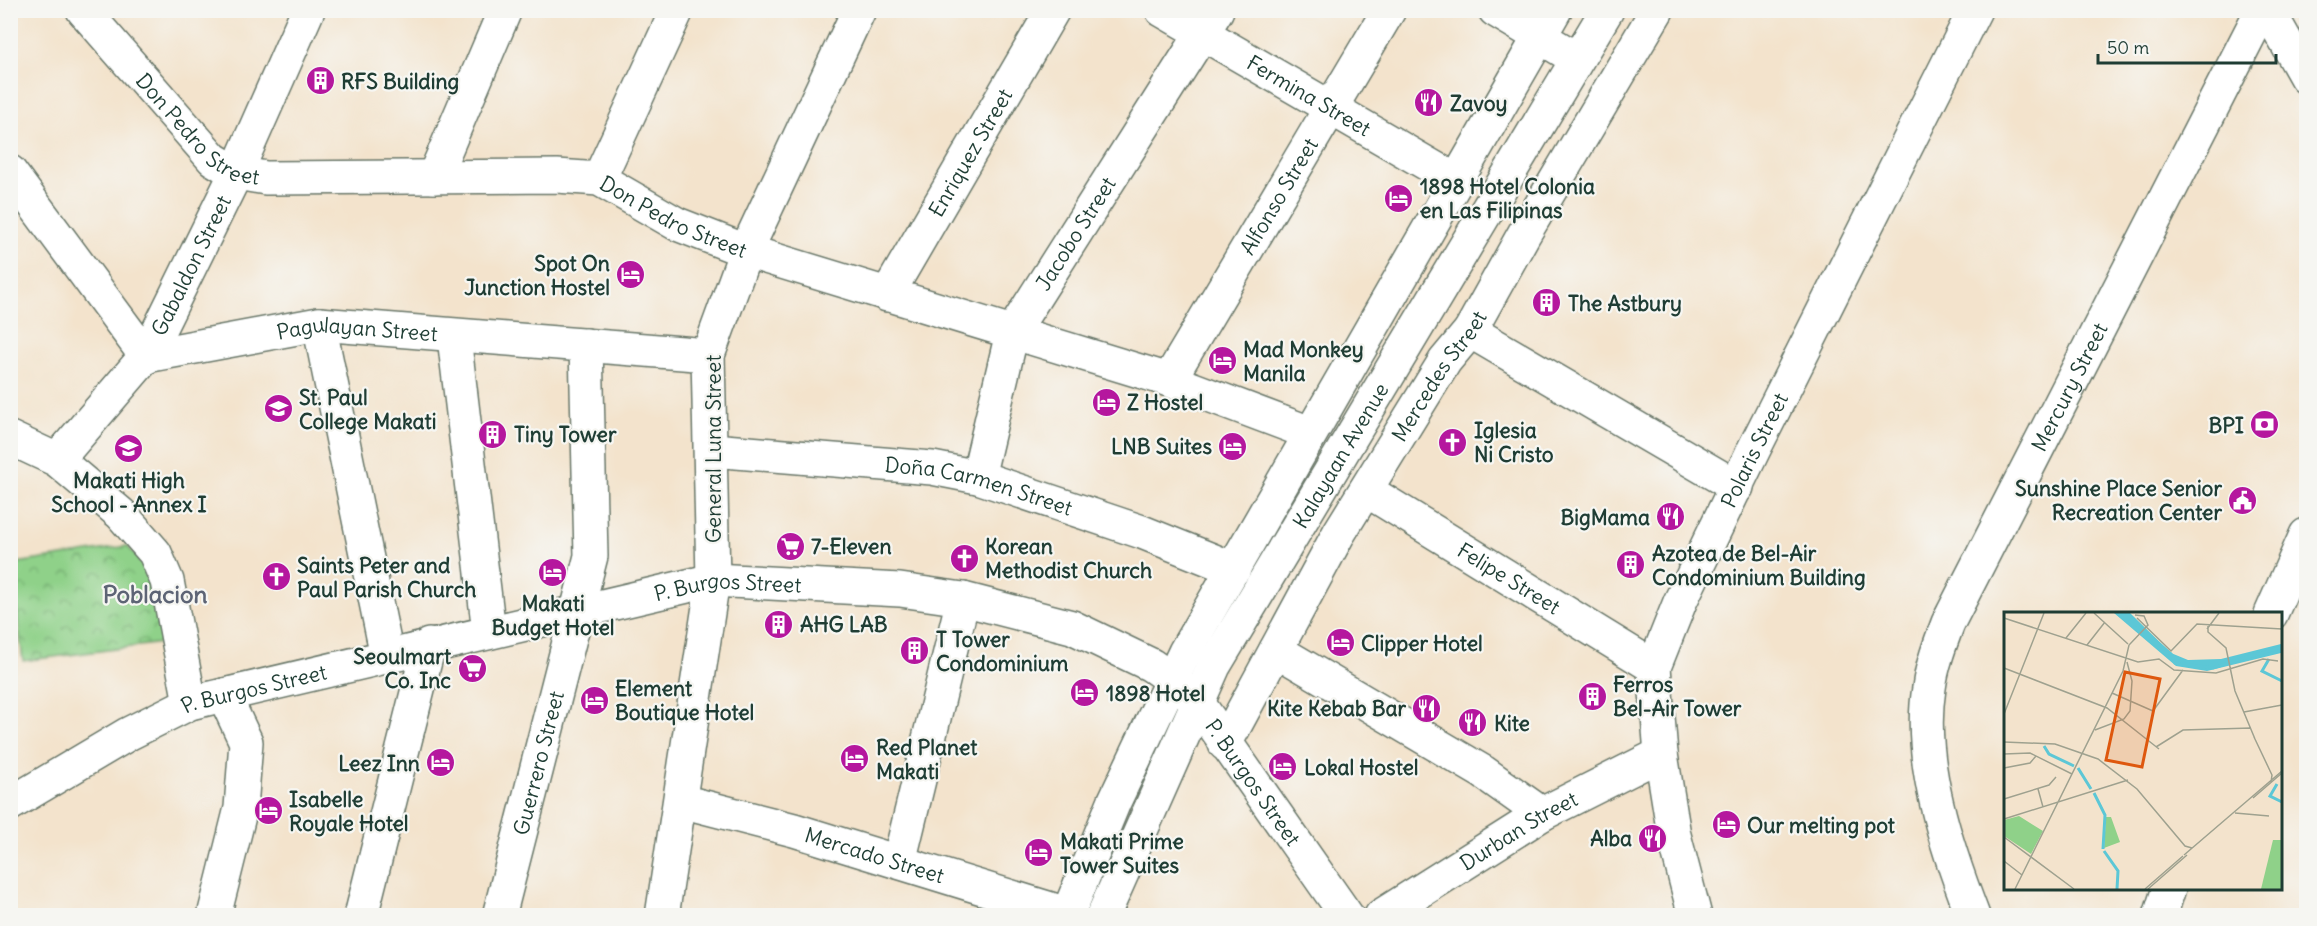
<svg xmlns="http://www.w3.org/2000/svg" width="2317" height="926" viewBox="0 0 2317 926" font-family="Delius,sans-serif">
<defs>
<pattern id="park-crowns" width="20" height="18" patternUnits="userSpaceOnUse" patternTransform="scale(1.5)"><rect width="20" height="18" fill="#8fd189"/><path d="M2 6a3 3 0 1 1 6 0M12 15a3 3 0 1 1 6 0" fill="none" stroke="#74ab71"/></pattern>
</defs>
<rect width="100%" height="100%" fill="#f6f6f2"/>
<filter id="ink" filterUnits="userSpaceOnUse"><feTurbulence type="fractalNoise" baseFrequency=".0167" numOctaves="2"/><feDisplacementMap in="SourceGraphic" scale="12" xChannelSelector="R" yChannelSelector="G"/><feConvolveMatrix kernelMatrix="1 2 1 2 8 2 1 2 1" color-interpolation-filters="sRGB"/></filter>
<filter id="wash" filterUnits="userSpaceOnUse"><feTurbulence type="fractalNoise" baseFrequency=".008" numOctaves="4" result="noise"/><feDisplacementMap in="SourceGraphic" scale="24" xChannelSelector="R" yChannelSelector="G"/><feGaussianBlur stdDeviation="1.35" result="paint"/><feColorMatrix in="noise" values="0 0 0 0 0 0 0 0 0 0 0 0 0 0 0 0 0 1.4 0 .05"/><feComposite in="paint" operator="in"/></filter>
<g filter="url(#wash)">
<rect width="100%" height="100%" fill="#f3e3cc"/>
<polygon fill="url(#park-crowns)" stroke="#57875e" stroke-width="1.5" points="127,546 149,569 169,642 23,661 11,564"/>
</g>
<g filter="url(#ink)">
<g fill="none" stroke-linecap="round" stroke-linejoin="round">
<defs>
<g id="minor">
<path id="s1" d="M83,10L213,159L236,173L266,178L557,176L599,179L677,224L746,251L1169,380L1310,433"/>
<path id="s2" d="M1162,10L1455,180"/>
<polyline points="1495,10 1577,59"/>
<polyline points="2268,10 2306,77"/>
<polyline points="10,172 146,356"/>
<polyline points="434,177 505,10"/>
<polyline points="599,179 677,10"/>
<path id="s3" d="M887,295L1053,10"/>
<polyline points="319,324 387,656"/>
<polyline points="1470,331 1737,487"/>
<polyline points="454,337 489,632"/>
<path id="s4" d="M146,356L319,324L708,355"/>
<path id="s5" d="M1169,380L1389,10"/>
<polyline points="10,438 57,460 121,514 155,553 167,581 190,703"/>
<path id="s6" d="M712,450L932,468L978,477L1142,532L1234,569"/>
<path id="s7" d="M57,460L146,356L236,173L308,10"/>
<path id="s8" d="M978,477L1012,333L1217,10"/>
<path id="s9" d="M1366,490L1654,667"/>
<polyline points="2271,614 2306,535"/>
<polyline points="1276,650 1483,772 1542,814"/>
<path id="s10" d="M1225,744L1339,533L1445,361L1470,331L1524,234L1657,10"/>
<path id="s11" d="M681,801L794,830L1067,914"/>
<path id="s12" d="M10,804L128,734L190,703L713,580L900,590L963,599L1072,627L1151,665L1171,679L1198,703L1347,916"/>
<polyline points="899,862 963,599"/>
<polyline points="214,916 241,808 246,742 224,695"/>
<polyline points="361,916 429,645"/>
<path id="s13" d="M499,916L591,556L586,345"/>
<polyline points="662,916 713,580 708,355 746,251 859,10"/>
<path id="s14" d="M1381,916L1542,814L1661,754"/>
<path id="s15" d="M1695,916L1674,835L1661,754L1654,667L1680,602L1754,449L1975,10"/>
<path id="s16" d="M1973,916C1947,849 1917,760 1929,688C1932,665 1940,644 1948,623L2262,10"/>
<polyline points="2160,916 2169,888"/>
</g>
<g id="major">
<polyline points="1067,916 1114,802 1185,652 1555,10"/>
<path id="s17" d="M1103,916L1214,666L1607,10"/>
</g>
</defs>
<use href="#minor" stroke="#697769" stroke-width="36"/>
<use href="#major" stroke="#697769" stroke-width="36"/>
<use href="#minor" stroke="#fff" stroke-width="33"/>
<use href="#major" stroke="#fff" stroke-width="33"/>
</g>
</g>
<defs>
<symbol id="building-disc" viewBox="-11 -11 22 22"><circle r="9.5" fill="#b5179e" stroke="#f6f6f2"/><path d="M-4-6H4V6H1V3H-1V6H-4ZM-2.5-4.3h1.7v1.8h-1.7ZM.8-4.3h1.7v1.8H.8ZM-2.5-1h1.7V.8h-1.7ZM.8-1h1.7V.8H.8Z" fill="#fff"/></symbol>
<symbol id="restaurant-disc" viewBox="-11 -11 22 22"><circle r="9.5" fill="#b5179e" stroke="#f6f6f2"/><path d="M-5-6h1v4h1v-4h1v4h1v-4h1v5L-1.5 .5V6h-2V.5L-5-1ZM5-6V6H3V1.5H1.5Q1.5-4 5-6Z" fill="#fff"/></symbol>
<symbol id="hotel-disc" viewBox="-11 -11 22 22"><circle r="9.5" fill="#b5179e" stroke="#f6f6f2"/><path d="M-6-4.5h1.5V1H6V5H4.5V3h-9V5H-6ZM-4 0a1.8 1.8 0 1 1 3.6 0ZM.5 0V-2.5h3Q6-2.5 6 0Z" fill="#fff"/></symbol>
<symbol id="university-disc" viewBox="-11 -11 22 22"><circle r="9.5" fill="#b5179e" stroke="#f6f6f2"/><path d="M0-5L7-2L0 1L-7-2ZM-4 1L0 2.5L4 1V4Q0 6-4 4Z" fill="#fff"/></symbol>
<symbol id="bank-disc" viewBox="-11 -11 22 22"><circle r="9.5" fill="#b5179e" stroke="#f6f6f2"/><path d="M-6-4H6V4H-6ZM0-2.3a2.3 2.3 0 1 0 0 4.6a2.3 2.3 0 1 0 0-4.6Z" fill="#fff"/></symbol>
<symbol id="church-disc" viewBox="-11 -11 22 22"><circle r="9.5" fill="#b5179e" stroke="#f6f6f2"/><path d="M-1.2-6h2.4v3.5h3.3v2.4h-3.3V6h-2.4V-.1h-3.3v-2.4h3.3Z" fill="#fff"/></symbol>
<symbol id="school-disc" viewBox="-11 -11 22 22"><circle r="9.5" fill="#b5179e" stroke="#f6f6f2"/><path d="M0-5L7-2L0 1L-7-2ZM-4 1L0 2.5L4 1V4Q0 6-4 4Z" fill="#fff"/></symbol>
<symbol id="civic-disc" viewBox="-11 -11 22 22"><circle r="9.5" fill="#b5179e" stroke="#f6f6f2"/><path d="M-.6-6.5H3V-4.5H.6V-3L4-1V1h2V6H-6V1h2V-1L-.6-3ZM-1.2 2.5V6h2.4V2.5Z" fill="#fff"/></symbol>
<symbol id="supermarket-disc" viewBox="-11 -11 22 22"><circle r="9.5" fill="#b5179e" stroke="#f6f6f2"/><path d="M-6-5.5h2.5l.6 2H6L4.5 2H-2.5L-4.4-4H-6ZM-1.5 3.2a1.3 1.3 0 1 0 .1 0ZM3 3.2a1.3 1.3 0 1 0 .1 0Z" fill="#fff"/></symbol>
</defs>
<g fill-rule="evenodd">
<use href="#building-disc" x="304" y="64" width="33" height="33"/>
<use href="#restaurant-disc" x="1412" y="86" width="33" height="33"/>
<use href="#hotel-disc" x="1382" y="182" width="33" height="33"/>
<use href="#hotel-disc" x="614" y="258" width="33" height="33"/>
<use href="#building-disc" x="1530" y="286" width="33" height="33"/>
<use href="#hotel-disc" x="1206" y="344" width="33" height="33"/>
<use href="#hotel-disc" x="1090" y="386" width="33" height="33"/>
<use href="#university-disc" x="262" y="392" width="33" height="33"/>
<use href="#bank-disc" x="2248" y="408" width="33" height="33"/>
<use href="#building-disc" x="476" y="418" width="33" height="33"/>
<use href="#church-disc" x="1436" y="426" width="33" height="33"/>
<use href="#hotel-disc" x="1216" y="430" width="33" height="33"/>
<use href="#school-disc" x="112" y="432" width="33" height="33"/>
<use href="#civic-disc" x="2226" y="484" width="33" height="33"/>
<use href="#restaurant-disc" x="1654" y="500" width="33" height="33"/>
<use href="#supermarket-disc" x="774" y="530" width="33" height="33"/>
<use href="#church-disc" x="948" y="542" width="33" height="33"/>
<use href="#building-disc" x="1614" y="548" width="33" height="33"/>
<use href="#hotel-disc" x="536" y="556" width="33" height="33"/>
<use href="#church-disc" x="260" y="560" width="33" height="33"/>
<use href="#building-disc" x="762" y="608" width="33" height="33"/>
<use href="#hotel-disc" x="1324" y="626" width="33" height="33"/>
<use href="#building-disc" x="898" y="634" width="33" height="33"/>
<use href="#supermarket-disc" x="456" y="652" width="33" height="33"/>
<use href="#hotel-disc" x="1068" y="676" width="33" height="33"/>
<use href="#building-disc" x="1576" y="680" width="33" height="33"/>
<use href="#hotel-disc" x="578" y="684" width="33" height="33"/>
<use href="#restaurant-disc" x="1410" y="692" width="33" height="33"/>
<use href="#restaurant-disc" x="1456" y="706" width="33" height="33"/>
<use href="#hotel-disc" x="838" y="742" width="33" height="33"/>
<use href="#hotel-disc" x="424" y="746" width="33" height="33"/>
<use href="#hotel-disc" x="1266" y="750" width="33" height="33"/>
<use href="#hotel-disc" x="252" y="794" width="33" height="33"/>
<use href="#hotel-disc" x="1710" y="808" width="33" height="33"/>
<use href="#restaurant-disc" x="1636" y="822" width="33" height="33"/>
<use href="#hotel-disc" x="1022" y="836" width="33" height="33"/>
</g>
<g text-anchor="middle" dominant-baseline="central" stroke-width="4.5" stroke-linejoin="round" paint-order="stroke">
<g font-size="21" font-weight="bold" fill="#1f3d34" stroke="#f6f6f2" text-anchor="start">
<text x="341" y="81">RFS Building</text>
<text x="1450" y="103">Zavoy</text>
<text x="1420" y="186">1898 Hotel Colonia<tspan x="1420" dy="24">en Las Filipinas</tspan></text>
<text x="610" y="263" text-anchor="end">Spot On<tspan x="610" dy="24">Junction Hostel</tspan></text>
<text x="1568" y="303">The Astbury</text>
<text x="1243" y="349">Mad Monkey<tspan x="1243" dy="24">Manila</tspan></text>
<text x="299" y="397">St. Paul<tspan x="299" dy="24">College Makati</tspan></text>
<text x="1127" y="402">Z Hostel</text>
<text x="2244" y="425" text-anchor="end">BPI</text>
<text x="1474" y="430">Iglesia<tspan x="1474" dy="24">Ni Cristo</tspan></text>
<text x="514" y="434">Tiny Tower</text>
<text x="1212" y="446" text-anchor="end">LNB Suites</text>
<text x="129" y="480" text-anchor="middle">Makati High<tspan x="129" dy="24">School - Annex I</tspan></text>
<text x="2222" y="488" text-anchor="end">Sunshine Place Senior<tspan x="2222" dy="24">Recreation Center</tspan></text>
<text x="1650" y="517" text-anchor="end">BigMama</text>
<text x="811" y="546">7-Eleven</text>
<text x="985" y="546">Korean<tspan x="985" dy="24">Methodist Church</tspan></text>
<text x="1652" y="553">Azotea de Bel-Air<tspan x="1652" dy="24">Condominium Building</tspan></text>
<text x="297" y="565">Saints Peter and<tspan x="297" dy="24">Paul Parish Church</tspan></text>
<text x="553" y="603" text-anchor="middle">Makati<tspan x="553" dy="24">Budget Hotel</tspan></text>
<text x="800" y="624">AHG LAB</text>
<text x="936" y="639">T Tower<tspan x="936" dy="24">Condominium</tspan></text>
<text x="1361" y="643">Clipper Hotel</text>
<text x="451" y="656" text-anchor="end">Seoulmart<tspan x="451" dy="24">Co. Inc</tspan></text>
<text x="1613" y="684">Ferros<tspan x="1613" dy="24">Bel-Air Tower</tspan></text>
<text x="615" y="688">Element<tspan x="615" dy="24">Boutique Hotel</tspan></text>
<text x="1106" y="693">1898 Hotel</text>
<text x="1406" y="708" text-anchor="end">Kite Kebab Bar</text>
<text x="1494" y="723">Kite</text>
<text x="876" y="747">Red Planet<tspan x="876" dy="24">Makati</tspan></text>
<text x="420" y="763" text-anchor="end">Leez Inn</text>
<text x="1304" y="767">Lokal Hostel</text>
<text x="289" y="799">Isabelle<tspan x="289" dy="24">Royale Hotel</tspan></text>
<text x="1747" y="825">Our melting pot</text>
<text x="1632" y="838" text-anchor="end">Alba</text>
<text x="1060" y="841">Makati Prime<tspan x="1060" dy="24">Tower Suites</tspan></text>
</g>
<g font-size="21" fill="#1f3d34" stroke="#f6f6f2">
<text stroke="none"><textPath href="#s2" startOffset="170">Fermina Street</textPath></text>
<text stroke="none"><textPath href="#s1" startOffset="168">Don Pedro Street</textPath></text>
<text stroke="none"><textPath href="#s3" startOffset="165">Enriquez Street</textPath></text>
<text stroke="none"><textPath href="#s5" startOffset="214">Alfonso Street</textPath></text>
<text stroke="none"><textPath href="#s1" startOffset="672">Don Pedro Street</textPath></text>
<text stroke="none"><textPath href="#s8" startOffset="266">Jacobo Street</textPath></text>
<text stroke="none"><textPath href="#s7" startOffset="238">Gabaldon Street</textPath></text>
<text stroke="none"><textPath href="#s4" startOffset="214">Pagulayan Street</textPath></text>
<text stroke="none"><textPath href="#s10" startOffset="426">Mercedes Street</textPath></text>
<text stroke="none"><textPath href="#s16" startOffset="568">Mercury Street</textPath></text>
<text transform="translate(713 449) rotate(-90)">General Luna Street</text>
<text stroke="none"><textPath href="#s15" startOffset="492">Polaris Street</textPath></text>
<text stroke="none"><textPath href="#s17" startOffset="519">Kalayaan Avenue</textPath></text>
<text stroke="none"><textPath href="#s6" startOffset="270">Doña Carmen Street</textPath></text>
<text stroke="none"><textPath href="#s9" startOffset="168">Felipe Street</textPath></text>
<text stroke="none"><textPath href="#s12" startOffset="758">P. Burgos Street</textPath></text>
<text stroke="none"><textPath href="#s12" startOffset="272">P. Burgos Street</textPath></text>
<text stroke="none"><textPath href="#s13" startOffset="158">Guerrero Street</textPath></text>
<text stroke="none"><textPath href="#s12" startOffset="1352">P. Burgos Street</textPath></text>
<text stroke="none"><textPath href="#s14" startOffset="162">Durban Street</textPath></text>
<text stroke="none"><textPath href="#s11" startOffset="201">Mercado Street</textPath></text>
</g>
<g font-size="24" font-weight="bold" fill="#5d6475" stroke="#f6f6f2">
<text x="155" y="594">Poblacion</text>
</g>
</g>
<g transform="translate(2004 612)">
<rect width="278" height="278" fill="#f3e3cc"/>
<path d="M269,228H277V277H257Z" fill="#8fd189"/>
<path d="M15,204L39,219L27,242L0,224V208ZM102,205H107L116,230L100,236Z" fill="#8fd189"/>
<path d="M110,1H126L167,41L184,48L217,47L277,32V41L203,59L172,54Z" fill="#5cc7d6"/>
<path fill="none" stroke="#5cc7d6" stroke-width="3" d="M118,1L136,16M140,19L167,42L171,51L209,56L222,52M265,47L258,59L278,69M227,50L278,35M40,134L45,142L70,154M74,156L87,177M273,172L266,184L278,190M90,181L101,203L99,237M100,239L114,259L113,277"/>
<path fill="none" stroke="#9ea18f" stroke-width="1.5" d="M90,1L124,32M0,6L134,50L155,47L170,58L212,61L259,47L274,49M133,6L167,39L193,12L278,17M204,14V20L222,36L231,79L251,127M203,17L215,1M62,26L82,1M83,33L101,10M0,56L103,96L155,137M108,81L149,99L179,58M240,100L278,93M0,102L40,1M91,118L120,107L126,99L128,69L123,50M250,125L268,163L267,170M0,130L51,132L94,147L133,177L181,234L188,236M152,135L179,118L247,116M0,142L26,141L68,162M0,156L26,151L32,144M34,177L39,195M249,186L278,161M0,187L45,173L52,165M231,201L265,204M0,207L124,168M0,225L70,277M180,243L278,159M0,249L18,263M11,277L119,59L125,33L144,13L140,4L131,3M141,277L179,244M144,277L183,243"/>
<path fill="#de580e" fill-opacity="0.15" stroke="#de580e" stroke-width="3" d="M121,60L156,67L138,155L102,148Z"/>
<rect width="278" height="278" fill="none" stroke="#1f3d34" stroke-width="3"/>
</g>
<rect width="2317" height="926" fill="none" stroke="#f6f6f2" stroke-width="36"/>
<path d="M2098 54v9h178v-9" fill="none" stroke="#1f3d34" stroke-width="3"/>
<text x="2107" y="54" font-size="18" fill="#1f3d34" stroke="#f6f6f2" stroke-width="4.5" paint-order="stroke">50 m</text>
</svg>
